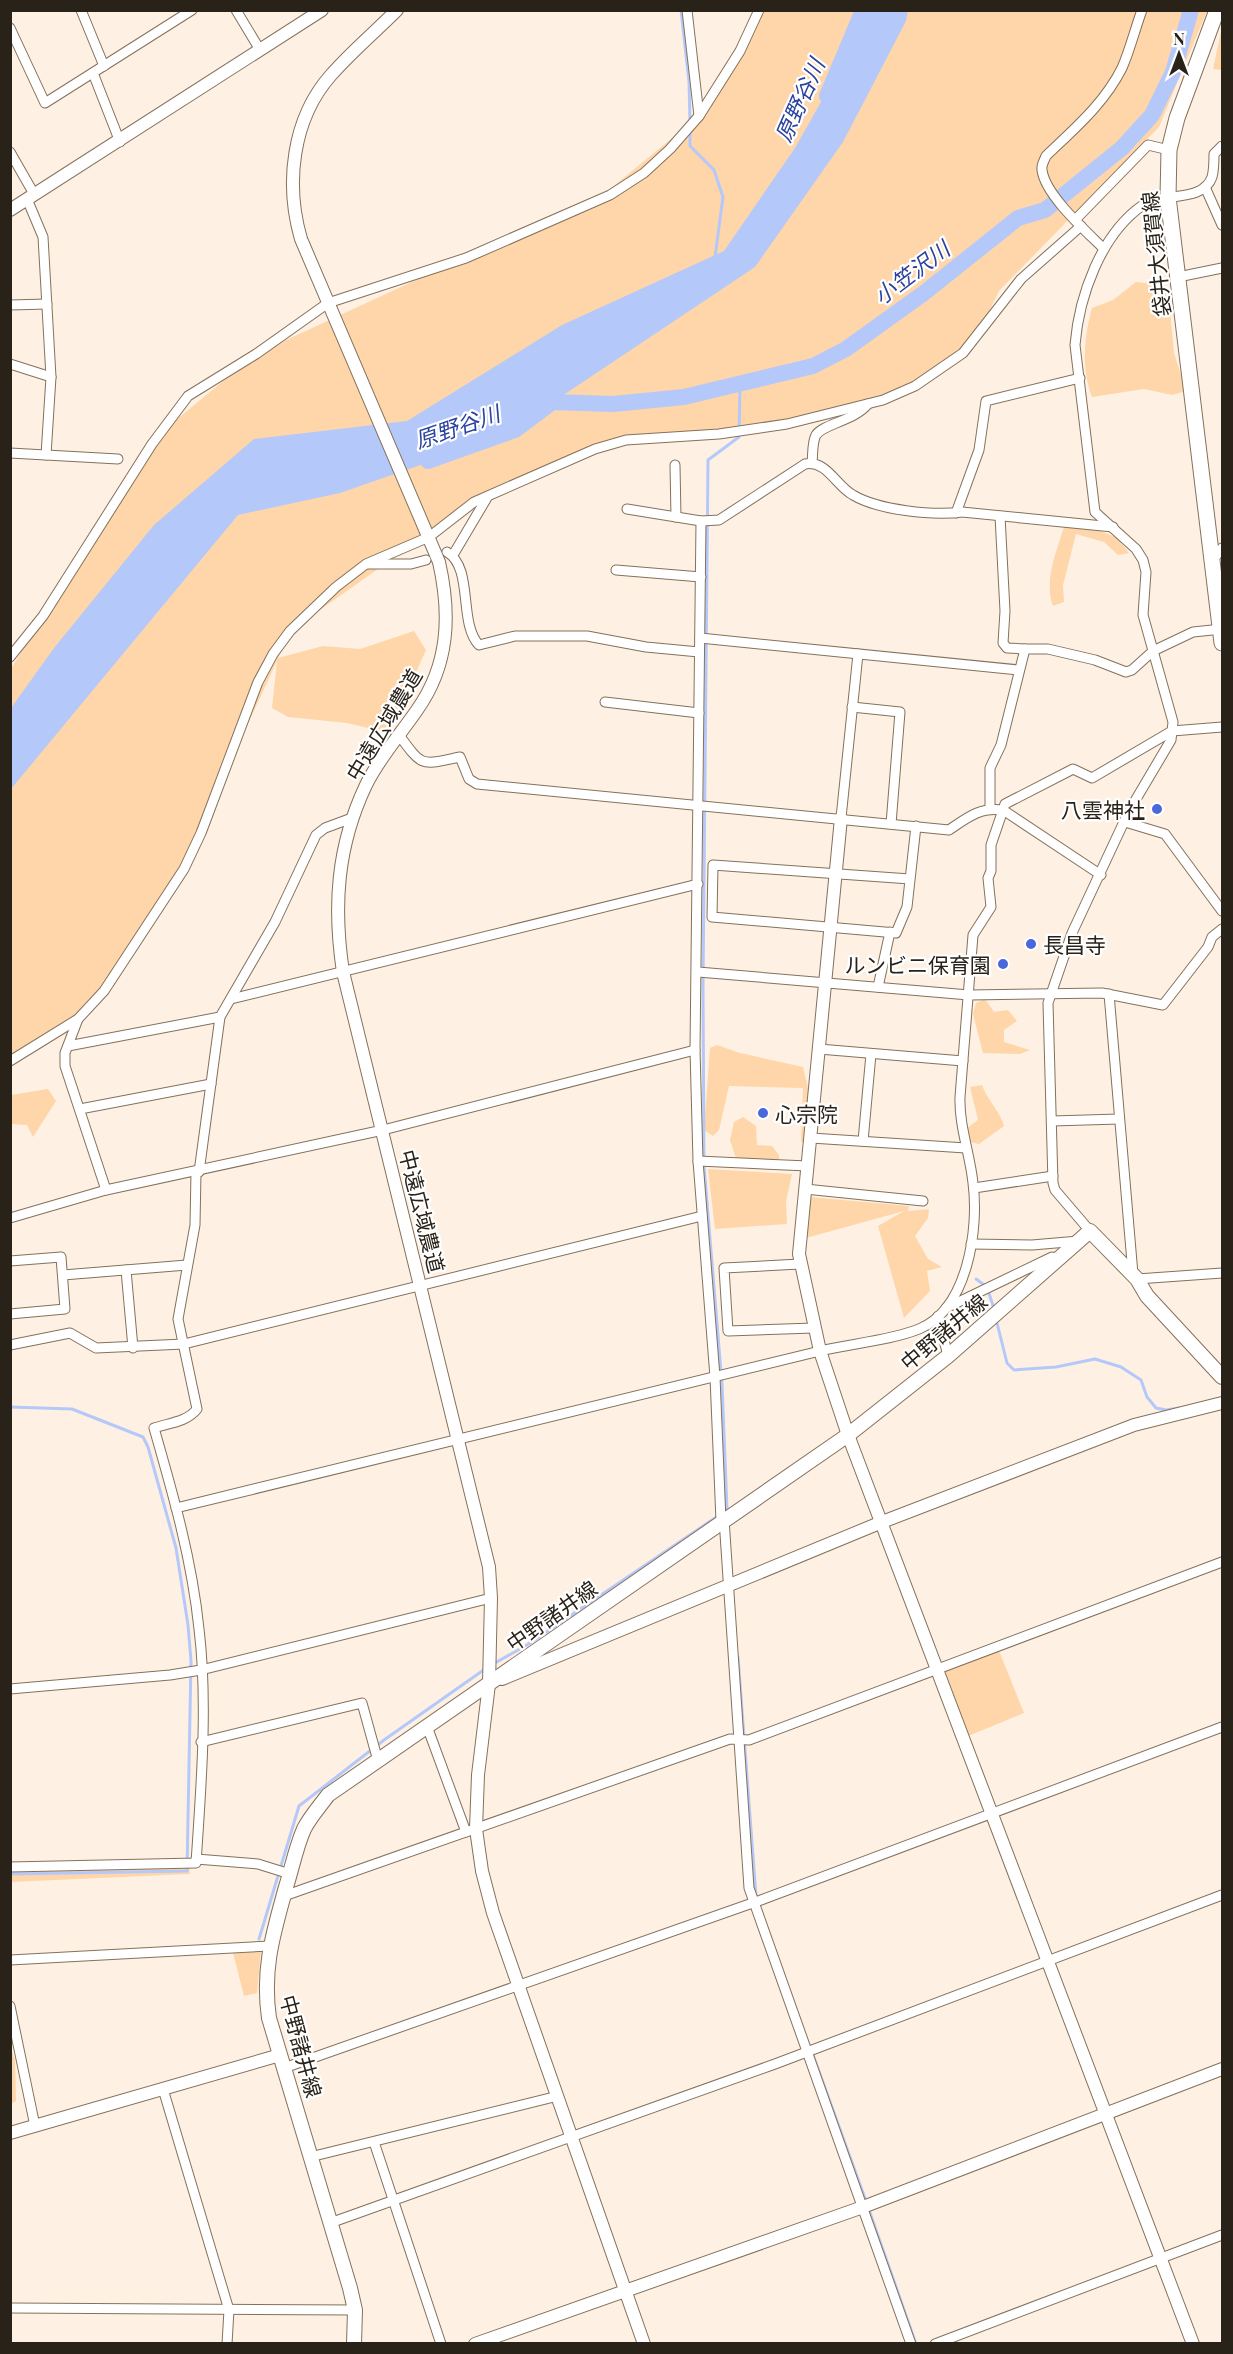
<svg xmlns="http://www.w3.org/2000/svg" width="1233" height="2354" viewBox="0 0 1233 2354" font-family="'Playfair Display','Noto Sans JP',serif">
<rect width="100%" height="100%" fill="#fef1e3"/>
<g fill="#fed6a9">
<polygon points="755,11 1207,11 1159,127 999,291 980,330 933,375 868,404 733,432 659,436 583,449 486,493 290,631 278,658 323,646 360,649 414,631 426,650 389,733 347,723 288,717 272,708 277,661 214,797 187,863 149,926 72,1023 11,1058 10,670 159,434 256,354 457,261 593,203 699,116"/>
<polygon points="1222,27 1222,70 1213,69"/>
<path d="M1136,282L1164,285L1170,310L1174,353L1186,391L1172,395L1144,389L1092,397C1081,367 1084,338 1092,308L1113,300Z"/>
<path d="M1081,524L1116,537L1129,553L1118,555L1104,542L1076,534L1063,585L1064,602L1053,606C1044,580 1056,553 1064,527Z"/>
<polygon points="985,999 994,1012 1008,1010 1017,1021 1004,1030 1004,1042 1030,1050 1020,1054 983,1053 973,1014 976,1003"/>
<polygon points="717,1045 740,1053 803,1067 808,1088 806,1142 801,1142 803,1088 729,1086 719,1130 713,1136 704,1130 710,1048"/>
<path d="M982,1085C987,1100 1000,1111 1004,1126L979,1144L965,1141L963,1131L978,1120L970,1087Z"/>
<polygon points="48,1089 56,1101 33,1137 27,1125 11,1124 11,1095"/>
<polygon points="743,1117 756,1126 757,1145 772,1146 779,1155 779,1165 736,1158 730,1140 734,1122"/>
<polygon points="708,1169 792,1174 786,1201 787,1224 715,1229"/>
<polygon points="810,1197 909,1206 908,1211 929,1209 928,1218 915,1236 928,1259 942,1267 927,1271 930,1291 904,1318 878,1226 904,1211 806,1238"/>
<polygon points="999,1651 1024,1713 968,1736 942,1672"/>
<polygon points="189,1863 190,1874 11,1882 10,1868"/>
<polygon points="261,1951 257,1993 244,1996 233,1953"/>
<polygon points="10,2046 15,2060 16,2101 11,2104"/>
</g>
<polygon fill="#b5c8fa" points="862,11 908,11 906,21 843,142 755,267 538,412 472,447 340,493 238,515 11,789 11,708 54,648 154,525 254,439 407,421 562,325 724,251 795,148 849,52"/>
<g fill="none" stroke-linecap="round" stroke-linejoin="round">
<g stroke="#b5c8fa" stroke-width="3">
<polyline points="681,10 689,81 690,122"/>
<polyline points="690,132 690,146 714,170 723,197 715,257"/>
<polyline points="976,1279 987,1287 994,1309"/>
<polyline points="996,1319 1007,1363 1014,1370 1056,1367 1095,1359 1121,1367 1141,1380 1147,1397 1156,1408 1166,1410 1179,1408"/>
<polyline points="10,1407 72,1409 143,1437 148,1447 176,1548 188,1625 191,1661 187,1871 10,1874"/>
<polyline points="723,1512 727,1509 722,1384 704,1166 703,985 708,460 739,437 740,385"/>
<polyline points="738,1657 756,1896"/>
<polyline points="493,1664 527,1645 718,1516"/>
<polyline points="259,1939 299,1806 384,1740 485,1669"/>
<polyline points="812,2052 866,2201"/>
<polyline points="868,2207 916,2344"/>
</g>
<g stroke="#b5c8fa" stroke-width="16">
<polyline points="827,96 863,10"/>
<polyline points="551,402 613,404 684,397 813,366 846,349 924,293 1018,218 1045,210 1122,148 1152,115 1173,72 1191,10"/>
<polyline points="428,461 515,430 555,400"/>
</g>
<defs>
<g id="minor">
<polyline points="81,10 104,66"/>
<polyline points="236,10 260,50"/>
<polyline points="687,10 699,116"/>
<polyline points="10,28 45,103 192,10"/>
<polyline points="93,73 120,142"/>
<polyline points="10,152 34,194"/>
<polyline points="1205,187 1222,225"/>
<polyline points="27,199 43,237 51,377 46,455"/>
<polyline points="1075,220 1148,145 1169,150"/>
<path d="M1104,249C1086,231 1045,195 1042,170C1041,165 1044,161 1046,156C1074,129 1104,104 1122,68C1130,50 1135,29 1142,10"/>
<polyline points="1178,277 1222,268"/>
<polyline points="10,305 47,304"/>
<polyline points="10,364 51,377"/>
<polyline points="10,453 118,459"/>
<path d="M812,463C813,454 812,442 816,435C823,424 854,421 868,404"/>
<polyline points="675,465 676,517"/>
<path d="M627,509L701,521L719,520L805,464C827,460 836,486 853,495C878,510 933,516 962,512L1113,527"/>
<polyline points="956,513 979,450 986,401 1080,378"/>
<polyline points="1000,516 1005,611 1003,643 1007,648 1025,649"/>
<polyline points="701,521 695,1050 698,1161 715,1377 721,1521"/>
<path d="M447,552C474,568 458,623 479,645L515,636H587L646,647L699,652"/>
<polyline points="453,555 488,496"/>
<polyline points="1213,560 1222,548"/>
<polyline points="368,564 411,564 426,560"/>
<polyline points="616,570 701,577"/>
<polyline points="700,638 1019,670"/>
<polyline points="10,657 43,616 152,444 188,396 256,354 328,303 466,258 610,195 644,173 670,149 699,116 740,51 759,10"/>
<polyline points="605,702 699,713"/>
<polyline points="852,707 900,712 891,824"/>
<path d="M399,735C423,768 421,765 460,757L469,779L477,784L949,830C968,817 980,807 1003,810L1101,875"/>
<polyline points="990,808 990,768 1001,745 1025,649 1048,649 1095,660 1126,672 1132,670 1153,651 1193,632 1222,629"/>
<polyline points="841,818 858,654"/>
<polyline points="1125,822 1165,834 1222,911"/>
<polyline points="910,879 713,865 712,917 896,933 907,907 916,826"/>
<polyline points="698,972 969,995 1102,993 1163,1005 1208,947 1212,937 1222,929"/>
<polyline points="878,987 890,932"/>
<polyline points="1109,994 1133,1274"/>
<polyline points="231,999 698,884"/>
<polyline points="78,1019 65,1053 65,1066 106,1190"/>
<polyline points="68,1046 220,1017"/>
<polyline points="819,1049 963,1061"/>
<polyline points="10,1061 78,1019 104,991 184,869 201,833 258,682 273,654 290,631 336,587 366,564 429,537 474,502 595,449 626,440 719,434 787,424 883,400 915,386 963,353 1021,279 1081,226"/>
<polyline points="80,1109 211,1084"/>
<polyline points="1052,1121 1119,1119"/>
<polyline points="811,1138 966,1148"/>
<polyline points="863,1141 871,1054"/>
<polyline points="698,1161 808,1166"/>
<polyline points="199,1172 220,1017 275,922 316,835 325,828 352,818"/>
<polyline points="974,1188 1053,1176"/>
<polyline points="805,1189 923,1201"/>
<polyline points="10,1218 106,1190 383,1130 695,1050"/>
<path d="M1090,1231L1055,1190L1053,1183L1048,1003L1072,933L1129,811L1171,740L1173,722L1143,615L1146,572L1143,560L1136,549L1095,512L1075,345C1079,296 1101,234 1143,205C1162,192 1203,203 1212,177C1214,170 1214,161 1214,154L1222,146"/>
<polyline points="971,1244 1032,1245 1079,1241"/>
<polyline points="10,1261 61,1257 65,1309 10,1314"/>
<polyline points="800,1264 724,1268 728,1331 814,1328"/>
<polyline points="126,1270 133,1348"/>
<polyline points="63,1275 187,1265"/>
<polyline points="1137,1279 1222,1273"/>
<polyline points="946,1308 1052,1257 1059,1259"/>
<polyline points="938,1316 948,1356"/>
<polyline points="10,1345 70,1333 96,1348 184,1344 702,1216"/>
<path d="M176,1508L820,1351C850,1344 892,1340 919,1329C968,1309 979,1229 973,1183C970,1154 959,1126 960,1097L973,935L991,907L988,878L991,871V845L1005,804L1073,769L1092,778L1172,731L1222,727"/>
<polyline points="724,1519 749,1888 911,2344"/>
<polyline points="10,1689 170,1675 201,1670 491,1598"/>
<polyline points="428,1729 466,1832"/>
<polyline points="201,1742 362,1703 378,1761"/>
<polyline points="196,1859 258,1864 290,1874"/>
<path d="M10,1867L196,1863C201,1788 208,1703 199,1629C192,1560 173,1494 154,1428C169,1423 187,1422 197,1409L178,1319L195,1225L196,1172"/>
<polyline points="284,1896 730,1739 749,1740 1222,1562"/>
<polyline points="10,1960 270,1946"/>
<polyline points="10,2006 35,2126"/>
<polyline points="284,2068 761,1900 1222,1727"/>
<polyline points="163,2089 229,2310 227,2344"/>
<polyline points="374,2142 441,2344"/>
<polyline points="310,2157 558,2096"/>
<polyline points="330,2223 775,2064 1222,1895"/>
<polyline points="10,2308 355,2310"/>
<polyline points="935,2344 1222,2235"/>
</g>
<g id="tertiary">
<path d="M397,10C375,32 351,52 331,75C292,119 285,184 301,239L439,562C451,615 449,665 417,710C400,735 379,758 366,785C337,846 333,906 343,972L489,1567L491,1598L489,1684L478,1775L476,1829L482,1871L493,1913L644,2344"/>
<polyline points="10,210 322,10"/>
<polyline points="841,818 799,1254 820,1351 848,1435 1193,2344"/>
<polyline points="502,1679 882,1522 1134,1425 1222,1403"/>
<polyline points="10,2133 280,2055"/>
<polyline points="475,2344 863,2207 1222,2069"/>
</g>
<path id="secondary" d="M354,2344L355,2310L350,2288L269,2018C262,1969 273,1934 286,1887C292,1868 296,1847 304,1829C310,1817 320,1806 328,1795L848,1435L948,1356L1090,1231L1137,1279L1147,1296L1222,1377"/>
<polyline id="primary" points="1217,10 1177,118 1169,150 1168,197 1222,643"/>
</defs>
<use href="#minor" stroke="#84715c" stroke-width="11"/>
<use href="#tertiary" stroke="#84715c" stroke-width="14"/>
<use href="#secondary" stroke="#84715c" stroke-width="16"/>
<use href="#primary" stroke="#84715c" stroke-width="17"/>
<use href="#minor" stroke="#fff" stroke-width="9"/>
<use href="#tertiary" stroke="#fff" stroke-width="12"/>
<use href="#secondary" stroke="#fff" stroke-width="14"/>
<use href="#primary" stroke="#fff" stroke-width="15"/>
</g>
<g fill="#4868dc" stroke="#fff" stroke-width="2">
<circle cx="1157" cy="809" r="6"/>
<circle cx="1031" cy="944" r="6"/>
<circle cx="1003" cy="964" r="6"/>
<circle cx="763" cy="1113" r="6"/>
</g>
<g text-anchor="middle" dominant-baseline="central" stroke-width="4.5" stroke-linejoin="round" paint-order="stroke">
<g font-size="21" fill="#292219" stroke="#fff">
<text transform="translate(1155 254) rotate(-96)">袋井大須賀線</text>
<text transform="translate(383 724) rotate(-59)">中遠広域農道</text>
<text transform="translate(423 1211) rotate(76)">中遠広域農道</text>
<text transform="translate(943 1331) rotate(-40)">中野諸井線</text>
<text transform="translate(551 1615) rotate(-35)">中野諸井線</text>
<text transform="translate(302 2046) rotate(75)">中野諸井線</text>
</g>
<g font-size="21" fill="#292219" stroke="#fff" text-anchor="end">
<text x="1145" y="809">八雲神社</text>
<text x="1043" y="944" text-anchor="start">長昌寺</text>
<text x="991" y="964">ルンビニ保育園</text>
<text x="775" y="1113" text-anchor="start">心宗院</text>
</g>
<g font-size="22" font-style="italic" fill="#2b429f" stroke="#fff">
<text transform="translate(799 100) rotate(-66)">原野谷川</text>
<text transform="translate(911 272) rotate(-37)">小笠沢川</text>
<text transform="translate(457 426) rotate(-19)">原野谷川</text>
</g>
</g>
<rect width="1233" height="2354" fill="none" stroke="#292219" stroke-width="24"/>
<g transform="translate(1179 54)" stroke="#ffffff" stroke-width="4.5" paint-order="stroke">
<path d="M0-4.5L10 22L0 15L-10 22Z" fill="#292219"/>
<text y="-9" font-size="16" font-weight="bold" text-anchor="middle" fill="#292219">N</text>
</g>
</svg>
